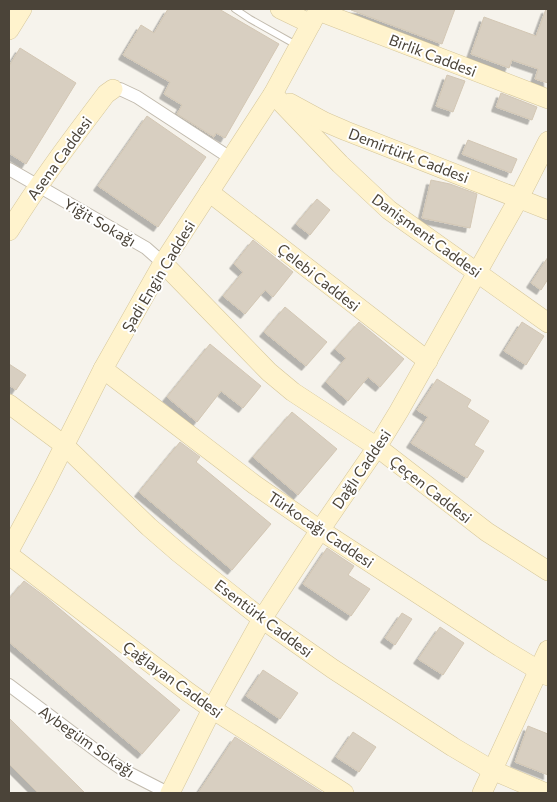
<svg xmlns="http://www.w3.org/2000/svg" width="557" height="802" viewBox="0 0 557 802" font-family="Commissioner,sans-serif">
<defs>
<filter id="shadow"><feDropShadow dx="-4.5" dy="4.5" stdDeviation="0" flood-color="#0004"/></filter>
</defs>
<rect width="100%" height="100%" fill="#f6f3ec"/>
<g fill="#d8cfc1" stroke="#d3c7b4" filter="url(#shadow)">
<polygon points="168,9 219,9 279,44 225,138 216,133 214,137 177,114 182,105 164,94 170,82 123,55 141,25 154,33"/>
<polygon points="351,9 455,9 442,44 351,10"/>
<polygon points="546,9 548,9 548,83 535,79 538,69 512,60 509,68 471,54 484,17 536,36"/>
<polygon points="20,48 76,83 26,164 9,153 9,66"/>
<polygon points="447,75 465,81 453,112 436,106"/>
<polygon points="501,93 537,107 532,120 496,107"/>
<polygon points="147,116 206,157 158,227 98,186"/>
<polygon points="468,140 517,159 511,173 462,154"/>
<polygon points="431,180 450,184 477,194 470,228 422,218"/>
<polygon points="317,199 330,210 310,235 296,224"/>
<polygon points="253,240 293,272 273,297 265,290 245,314 223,296 243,272 234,264"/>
<polygon points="548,257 548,279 541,290 531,283"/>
<polygon points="285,307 327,342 306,366 264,332"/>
<polygon points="359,322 404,359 380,387 368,377 348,401 326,382 346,358 335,349"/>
<polygon points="522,322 544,336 526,365 504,351"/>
<polygon points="210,344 261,386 243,408 221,391 197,422 167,397"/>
<polygon points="9,364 26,375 16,390 9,385"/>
<polygon points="437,379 471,400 467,407 489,421 474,445 484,451 467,478 411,443 428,417 417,410"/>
<polygon points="292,412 337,449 298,495 253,457"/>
<polygon points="180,442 200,457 196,462 271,524 232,570 139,492"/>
<polygon points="327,548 354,566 348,575 370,589 351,616 303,584"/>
<polygon points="24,581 47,598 180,710 142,754 9,642 9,599"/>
<polygon points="402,613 412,619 395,645 385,638"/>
<polygon points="440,627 464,643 443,675 418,659"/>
<polygon points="263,670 298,693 280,719 246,696"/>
<polygon points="9,718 85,793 38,793 9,764"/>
<polygon points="528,726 548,734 548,775 515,762"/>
<polygon points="353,732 376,747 359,772 336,757"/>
<polygon points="235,737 323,793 198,793"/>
</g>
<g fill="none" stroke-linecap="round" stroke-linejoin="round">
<defs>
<polyline id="lane" points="235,9 250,19 298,46"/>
<g id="street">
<polyline points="113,89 120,89 137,97 232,159"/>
<polyline points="9,169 146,248 163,263"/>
<polyline points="9,685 106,758 125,771 168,793"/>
</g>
<g id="secondary">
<polyline points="280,9 311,24"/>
<polyline points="318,11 548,99"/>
<polyline points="9,30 22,9"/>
<polyline points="273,94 340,164 389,210 548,323"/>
<polyline points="290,103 325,122 346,131 548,210"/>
<polyline points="209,192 428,361"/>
<path d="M9,231C38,184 72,139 106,94L113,89"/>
<polyline points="163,263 269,372 293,392 377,447 487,532 548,571"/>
<polyline points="103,369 255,485 320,530 500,647 548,676"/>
<polyline points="9,404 64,445 149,527 179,553 262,619 333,669 453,747 492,770 546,793"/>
<polyline points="9,551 44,486 103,369 163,263 273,94 319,9"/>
<polyline points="9,555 188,692 212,709 344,793"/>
<polyline points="170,793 212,709 262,619 320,530 377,447 399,411 519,198 548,141"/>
<polyline points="482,793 548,650"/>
</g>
</defs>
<use href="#lane" stroke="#c2bbae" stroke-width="8"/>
<use href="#street" stroke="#c2bbae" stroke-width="14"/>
<use href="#secondary" stroke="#d6c79b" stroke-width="20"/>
<use href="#lane" stroke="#fff" stroke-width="6"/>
<use href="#street" stroke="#fff" stroke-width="12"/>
<use href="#secondary" stroke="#fff3cd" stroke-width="19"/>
</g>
<g text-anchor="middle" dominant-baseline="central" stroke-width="4" stroke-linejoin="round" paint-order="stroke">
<g font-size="15" fill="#4b4439" stroke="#fff">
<text transform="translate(433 55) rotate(21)">Birlik Caddesi</text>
<text transform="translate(409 155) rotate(21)">Demirtürk Caddesi</text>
<text transform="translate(59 158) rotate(-54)">Asena Caddesi</text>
<text transform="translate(100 222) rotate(30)">Yiğit Sokağı</text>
<text transform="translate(427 235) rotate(36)">Danişment Caddesi</text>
<text transform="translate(158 276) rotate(-59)">Şadi Engin Caddesi</text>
<text transform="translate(319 277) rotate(38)">Çelebi Caddesi</text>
<text transform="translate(361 469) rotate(-56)">Dağlı Caddesi</text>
<text transform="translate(431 489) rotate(38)">Çeçen Caddesi</text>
<text transform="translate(321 529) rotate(34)">Türkocağı Caddesi</text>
<text transform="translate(264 618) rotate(37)">Esentürk Caddesi</text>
<text transform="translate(173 679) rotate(36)">Çağlayan Caddesi</text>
<text transform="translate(87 741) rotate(35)">Aybegüm Sokağı</text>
</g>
</g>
<rect width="557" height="802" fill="none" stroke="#4b4439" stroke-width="20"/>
</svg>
